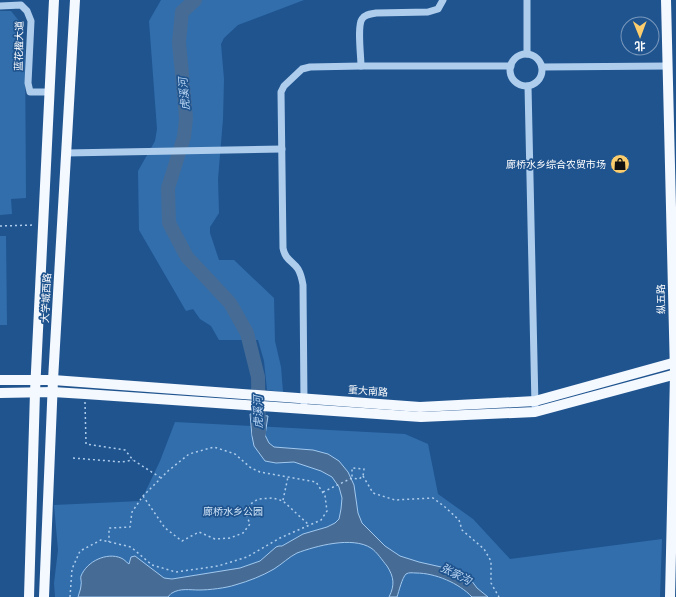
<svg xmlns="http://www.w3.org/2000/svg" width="676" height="597" viewBox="0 0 676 597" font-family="Quicksand,'Noto Sans SC',sans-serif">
<rect width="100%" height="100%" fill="#1f548f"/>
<g fill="#326eac">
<polygon points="161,0 304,0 238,25 224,38 221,44 224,79 223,119 218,179 219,213 210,227 210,233 219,260 234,260 274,298 275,341 281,367 283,392 267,390 264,361 258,340 219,340 211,326 200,319 193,309 186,311 139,230 138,171 155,141 157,129 149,21"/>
<polygon points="0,11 11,11 19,21 20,47 25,47 26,198 11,199 12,214 0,215"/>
<polygon points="0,236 6,236 7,325 0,325"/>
<polygon points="175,422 405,434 428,444 438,494 473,519 510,559 662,539 660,597 55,597 54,583 58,550 54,505 141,501 160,461"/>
</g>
<path fill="#466c96" stroke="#a1c8ee" d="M250,414L268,416L265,435L269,443L274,447L313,450L328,454L339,461L348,472L354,485L358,513L362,523L385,546L400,556L419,562L459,571L471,580L477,588L488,597H472C459,583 435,573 416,573C413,573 409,572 406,574C402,578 399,591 397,597H389C395,585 394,577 387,566C382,560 377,552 371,548C352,536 316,546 297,553C289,557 282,564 274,569C262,576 249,581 235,585C226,588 209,590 199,590C190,590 180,588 172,593C171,593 169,596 168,597H78C79,593 81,589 81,585C82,582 80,578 81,576C87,561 107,552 121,558C124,559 126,562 129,564L131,557L135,556L164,578L172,579L240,568L260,561L276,547L279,546H282L303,534L327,527L335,523L339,519L341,509L342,498L339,487L332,477L321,471L294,462L276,463L265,461L254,446L252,436Z"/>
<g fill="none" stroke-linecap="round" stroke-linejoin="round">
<polyline stroke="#466c96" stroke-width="14" points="195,0 182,12 179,42 186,118 184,137 168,188 169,223 187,257 230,303 247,333 258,377 259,433"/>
<g stroke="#aecded" stroke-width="1.5" stroke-dasharray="2 3" stroke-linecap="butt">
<polyline points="0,226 35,225"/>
<polyline points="85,402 86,444 125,450 133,460 161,478"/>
<polyline points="73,458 122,462 133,460"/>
<polyline points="363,476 373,493 395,500 433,498 445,507 459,520 462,530 484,549 491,561 491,583 499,597"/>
<polyline points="323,492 352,478 359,479 363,476 364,469 352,468 352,478"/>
<polyline points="143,496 165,528 182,541 199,532 215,539 230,538 243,533 250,524 246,514 249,505 258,499 273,498 283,501 309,525"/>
<polyline points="283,500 288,477"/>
<polyline points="70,597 72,569 80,551 101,540 131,547 152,565 176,572 218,566 247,557 280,538 321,520 327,511 325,496 316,482 260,472 251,468 235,454 214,447 189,454 168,471 143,496 132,512 130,527 109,528 109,542"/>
</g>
<g stroke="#aecded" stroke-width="7">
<polyline points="0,6 21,5 27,11 31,21 28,83 30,92 49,92"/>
<circle cx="526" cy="70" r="16"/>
<polyline points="527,54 527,0"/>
<path d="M361,66C361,56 357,26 362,19C365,14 371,14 376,13L428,12L438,9L443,0"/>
<polyline points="542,67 668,66"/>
<polyline points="528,86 535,406"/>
<polyline points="66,153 282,149"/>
<path d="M304,403L303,285C302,279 301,274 298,269C293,261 285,260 283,248L281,92L284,86L302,69L310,67L361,66H511"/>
</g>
<g stroke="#f4f8ff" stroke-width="10">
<polyline points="666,0 675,374 670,597"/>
<polyline points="0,380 53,380 420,407 535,401 676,362"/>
<polyline points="0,393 53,392 85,394 421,417 535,412 676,374"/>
<polyline points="29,597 35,392 54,0"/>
<polyline points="44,597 53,380 75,0"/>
</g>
</g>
<defs>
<symbol id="shop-disc" viewBox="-11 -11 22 22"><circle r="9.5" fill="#fbcd6d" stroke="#1f548f"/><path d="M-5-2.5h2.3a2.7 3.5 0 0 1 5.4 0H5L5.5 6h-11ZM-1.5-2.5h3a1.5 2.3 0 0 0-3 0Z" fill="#111"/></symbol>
</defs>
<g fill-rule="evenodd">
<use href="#shop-disc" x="609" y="153" width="22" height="22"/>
</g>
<g text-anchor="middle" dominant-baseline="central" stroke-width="3.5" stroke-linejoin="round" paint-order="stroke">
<g font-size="10" fill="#fff" stroke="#1f548f">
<text transform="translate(19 46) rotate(-89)">蓝花楹大道</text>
<text transform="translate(46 298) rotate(-87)">大学城西路</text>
<text transform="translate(661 299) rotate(-91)">纵五路</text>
<text transform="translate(368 391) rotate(4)">重大南路</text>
</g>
<g font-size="10" fill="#fff" stroke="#1f548f" text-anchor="end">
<text x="606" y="164">廊桥水乡综合农贸市场</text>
</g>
<g font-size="10" fill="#d3e6f9" stroke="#1f548f">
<text x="233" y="511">廊桥水乡公园</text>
</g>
<g font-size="11" font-style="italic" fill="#bad6f4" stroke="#1f548f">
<text transform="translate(184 94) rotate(-95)">虎溪河</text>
<text transform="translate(258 412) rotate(-91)">虎溪河</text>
<text transform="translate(456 574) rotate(27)">张家沟</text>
</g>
</g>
<g transform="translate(640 36) rotate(179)"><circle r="19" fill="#1f548f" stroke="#7998bc"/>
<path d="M0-3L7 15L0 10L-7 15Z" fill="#fbcd6d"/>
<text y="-6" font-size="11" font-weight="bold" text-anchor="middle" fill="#ffffff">北</text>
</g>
</svg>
